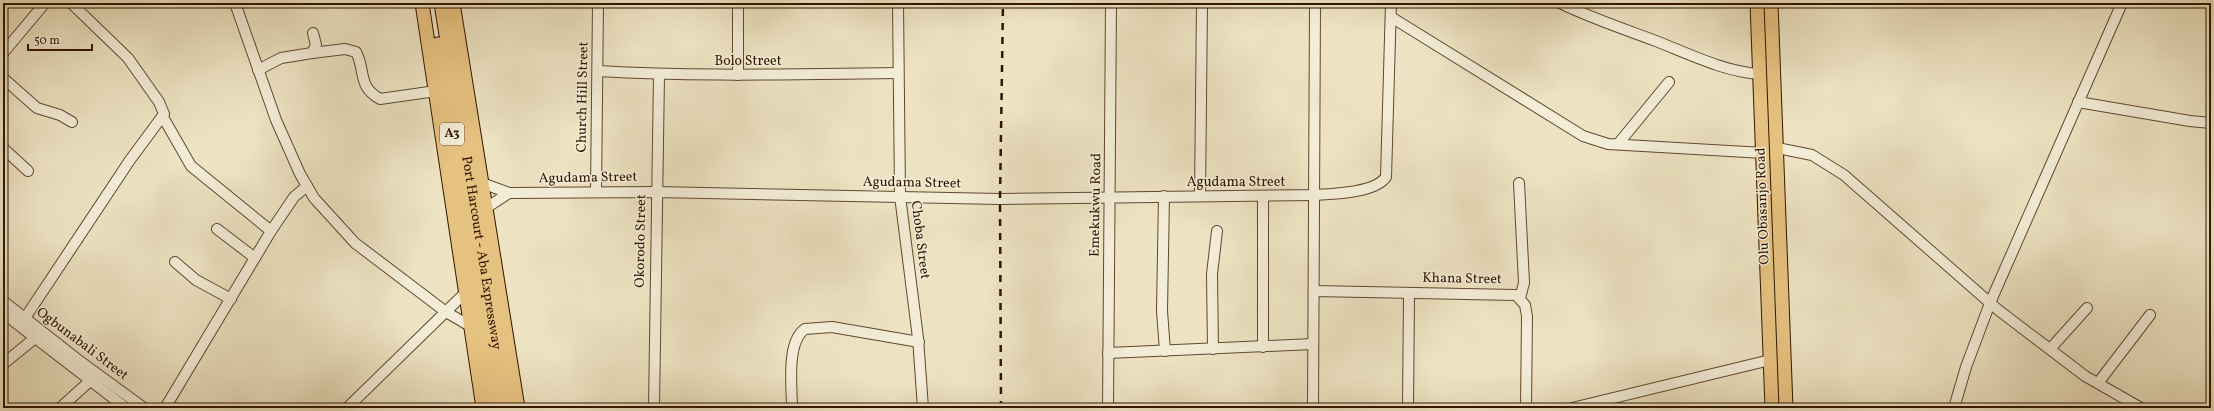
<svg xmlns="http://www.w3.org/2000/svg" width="2214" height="411" viewBox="0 0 2214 411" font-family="Vollkorn,serif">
<rect width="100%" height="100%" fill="#ede3c2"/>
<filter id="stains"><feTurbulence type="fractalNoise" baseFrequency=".005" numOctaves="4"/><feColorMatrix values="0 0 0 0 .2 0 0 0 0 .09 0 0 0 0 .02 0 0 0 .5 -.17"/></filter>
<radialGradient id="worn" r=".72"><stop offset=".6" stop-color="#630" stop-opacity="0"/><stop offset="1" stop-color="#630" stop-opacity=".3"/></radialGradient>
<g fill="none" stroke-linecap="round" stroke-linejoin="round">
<defs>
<g id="minor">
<polyline points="235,3 276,120 300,174 314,198 355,243 446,312 470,326"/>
<polyline points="898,3 900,196 918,338 923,408"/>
<path d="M1560,3C1591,18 1624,29 1656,41C1689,54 1725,72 1760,74"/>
<polyline points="1391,17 1583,136 1608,144 1764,153"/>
<polyline points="3,53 45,3"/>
<path d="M312,53L345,49L356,52C366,71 357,86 380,99L436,91"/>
<polyline points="258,70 281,58 312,53 316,45 313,33"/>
<path d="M598,71C698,77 798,74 898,73"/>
<polyline points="738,75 738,3"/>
<polyline points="3,78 37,108 60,115 72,122"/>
<polyline points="2078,102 2190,121 2211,123"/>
<polyline points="163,117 191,166 271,231"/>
<polyline points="1618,144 1669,82"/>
<polyline points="3,148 28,171"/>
<polyline points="1777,148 1812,155 1844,175 1997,309 2085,376 2141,408"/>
<path d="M482,183L509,193L656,192L1000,199L1314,195C1333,194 1375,193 1386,177L1391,3"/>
<polyline points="1519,183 1524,283 1520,298"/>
<polyline points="596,192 598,3"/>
<polyline points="1164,196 1162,311 1165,351"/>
<polyline points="1200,196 1202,3"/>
<polyline points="486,208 509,193"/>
<polyline points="217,229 255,258"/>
<polyline points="175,262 196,280 231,299"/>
<polyline points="1314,291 1516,295 1525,305 1527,316 1526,408"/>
<polyline points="3,301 77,359 144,408"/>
<polyline points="3,313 126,408"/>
<polyline points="25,318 130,160 164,114 159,102 128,58 71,3"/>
<polyline points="1263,347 1263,196"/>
<polyline points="2051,348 2087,308"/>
<polyline points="1213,349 1212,274 1217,231"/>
<polyline points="1108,353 1313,344"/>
<polyline points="3,364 35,338"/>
<polyline points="2098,383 2150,315"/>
<polyline points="60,408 90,381"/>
<polyline points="165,408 271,231 294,197 307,186"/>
<polyline points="347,408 465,293"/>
<polyline points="654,408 659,75"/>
<path d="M792,408C792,387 786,342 805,329L832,327L919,342"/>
<polyline points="1108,408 1111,3"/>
<polyline points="1313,408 1315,3"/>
<polyline points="1408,408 1409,293"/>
<polyline points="1572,408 1770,360"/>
<polyline points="1954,408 1966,367 1990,303 2122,3"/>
</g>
<g id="major">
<polyline points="422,3 483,408"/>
<polyline points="453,3 518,408"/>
<polyline points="1757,3 1772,408"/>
<polyline points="1771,3 1786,408"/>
</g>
<g id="highway">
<path id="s1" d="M442,3L506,408"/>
<polyline points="438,45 494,408"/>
</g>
</defs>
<use href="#minor" stroke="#604830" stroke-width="12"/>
<use href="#major" stroke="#311500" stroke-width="15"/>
<use href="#highway" stroke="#311500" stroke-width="17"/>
<use href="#minor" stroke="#f3edd7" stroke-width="10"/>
<use href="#major" stroke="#e6c281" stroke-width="13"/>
<use href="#highway" stroke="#e6c281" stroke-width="15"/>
<polyline stroke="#311500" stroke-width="2.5" stroke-dasharray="7 7" stroke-linecap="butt" points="1001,408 1000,199 1003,3"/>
</g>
<g text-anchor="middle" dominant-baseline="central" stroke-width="3" stroke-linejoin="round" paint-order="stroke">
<rect fill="#f3edd7" stroke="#6b5640" stroke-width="1" x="440" y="123" width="24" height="22" rx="3"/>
<g font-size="13" font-weight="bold" fill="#311500">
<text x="452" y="134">A3</text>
</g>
<g font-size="14" fill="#311500" stroke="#f3edd7">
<text x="748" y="61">Bolo Street</text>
<text transform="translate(583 97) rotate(-89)">Church Hill Street</text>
<text transform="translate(588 178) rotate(-1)">Agudama Street</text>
<text x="1236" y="182">Agudama Street</text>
<text transform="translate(912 183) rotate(1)">Agudama Street</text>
<text transform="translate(1096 205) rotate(-89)">Emekukwu Road</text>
<text transform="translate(1763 206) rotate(-92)">Olu Obasanjo Road</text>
<text transform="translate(920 240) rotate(83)">Choba Street</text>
<text transform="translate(641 241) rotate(-89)">Okorodo Street</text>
<text stroke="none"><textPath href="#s1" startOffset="253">Port Harcourt - Aba Expressway</textPath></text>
<text transform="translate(1462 279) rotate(1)">Khana Street</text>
<text transform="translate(82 344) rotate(37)">Ogbunabali Street</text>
</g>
</g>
<rect width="2214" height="411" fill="none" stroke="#ede3c2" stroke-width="16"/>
<rect x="4" y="4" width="2206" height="403" fill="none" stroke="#311500" stroke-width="2"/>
<rect x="8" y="8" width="2198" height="395" fill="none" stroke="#311500"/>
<path d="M28 44v6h64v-6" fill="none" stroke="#311500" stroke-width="2"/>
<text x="34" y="44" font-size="12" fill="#311500" stroke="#f3edd7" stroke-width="3" paint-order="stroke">50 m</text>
<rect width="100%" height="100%" filter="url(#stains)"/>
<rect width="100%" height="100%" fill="url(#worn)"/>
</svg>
